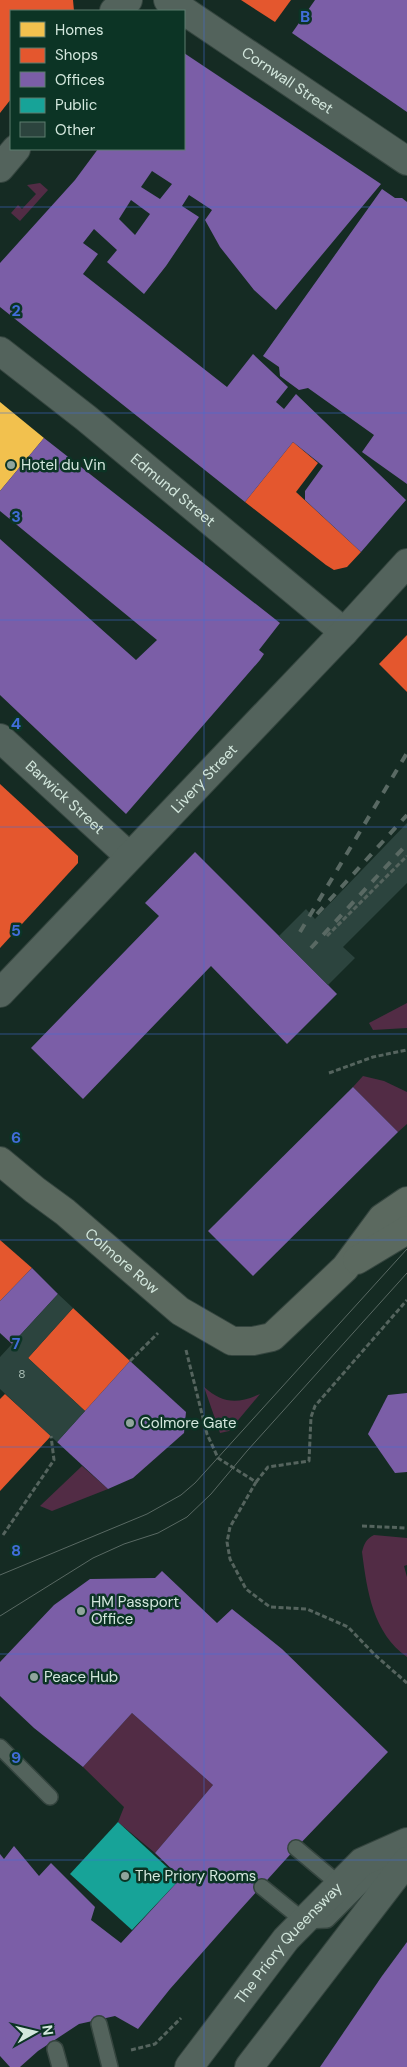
<svg xmlns="http://www.w3.org/2000/svg" width="407" height="2067" viewBox="0 0 407 2067" font-family="'DM Sans',sans-serif">
<rect width="100%" height="100%" fill="#152b23"/>
<g fill="#522c45">
<polygon points="40,183 48,190 20,221 11,213 18,205 22,209 36,194 27,185"/>
<polygon points="407,1003 407,1028 373,1030 369,1023"/>
<polygon points="363,1076 384,1081 407,1092 407,1124 398,1132 353,1087"/>
<path d="M204,1387C223,1404 238,1404 260,1394L229,1431L220,1433Z"/>
<polygon points="82,1466 108,1489 52,1511 40,1506"/>
<path d="M374,1535L407,1538V1565L404,1566L407,1577V1657C373,1633 367,1591 362,1552C364,1544 366,1539 374,1535Z"/>
<polygon points="132,1713 213,1785 155,1853 118,1822 124,1807 83,1767"/>
</g>
<polygon fill="#f2c14e" points="0,402 44,438 0,491"/>
<g fill="#e4572e">
<polygon points="0,0 73,0 74,11 11,11 11,99 0,113"/>
<polygon points="241,0 291,0 275,22"/>
<polygon points="293,442 318,463 296,492 361,552 347,567 334,570 326,565 245,502"/>
<polygon points="407,635 407,692 379,664"/>
<polygon points="0,784 78,856 78,863 0,948"/>
<polygon points="0,1240 32,1268 0,1301"/>
<polygon points="73,1308 130,1361 85,1411 28,1358"/>
<polygon points="5,1394 51,1436 0,1491 0,1399"/>
</g>
<g fill="#7b5ea7" fill-rule="evenodd">
<polygon points="315,0 407,0 407,112 292,33"/>
<path d="M184,53L381,184L276,310L254,290L220,247L205,220L212,210L189,195L182,206L199,217L166,266L144,294L107,262L117,250L94,229L83,243L98,254L83,274L227,387L253,354L288,387L276,402L284,409L296,394L406,500L361,552L305,500V491L323,466L293,442L245,502L0,307V263L75,180L98,149H184ZM152,171L172,184L160,199L141,187ZM131,200L150,214L135,235L119,219Z"/>
<polygon points="382,189 395,198 402,198 407,202 407,484 362,452 374,435 308,388 299,390 280,376 279,367 263,356"/>
<polygon points="44,438 280,623 259,650 264,654 260,660 126,814 0,695 0,539 136,660 157,640 0,511 0,491"/>
<polygon points="195,852 337,994 287,1044 211,966 83,1099 31,1048 159,916 145,903"/>
<polygon points="353,1087 398,1132 253,1276 208,1231"/>
<polygon points="32,1268 58,1294 12,1344 0,1333 0,1301"/>
<polygon points="130,1361 186,1412 184,1433 133,1478 108,1489 57,1442"/>
<polygon points="407,1393 407,1472 395,1473 368,1434 388,1395"/>
<polygon points="162,1571 217,1623 232,1609 282,1649 388,1752 296,1848 239,1911 170,1989 138,2029 115,2016 79,2024 38,2051 20,2067 10,2067 0,2056 0,1854 4,1859 14,1846 39,1876 51,1863 95,1907 91,1920 121,1943 181,1878 155,1853 213,1785 132,1713 83,1767 34,1728 0,1696 0,1662 54,1605 90,1579 155,1578"/>
<polygon points="407,1942 407,2067 320,2067 382,1976"/>
</g>
<polygon fill="#17a398" points="118,1822 180,1879 132,1930 70,1874"/>
<g fill="#2c443e">
<polygon points="407,823 407,883 343,947 355,958 328,985 279,936 306,909 315,919"/>
<polygon points="58,1294 73,1308 28,1358 85,1411 57,1442 0,1389 0,1357"/>
</g>
<g fill="none" stroke-linecap="round" stroke-linejoin="round">
<defs>
<g id="lane">
<polyline points="0,1747 50,1797"/>
<polyline points="296,1848 340,1885 345,1883"/>
<polyline points="262,1887 304,1921 327,1920 369,1878 396,1857"/>
<polyline points="99,2024 110,2067"/>
<polyline points="55,2049 60,2067"/>
</g>
<g id="street">
<path id="s1" d="M168,0L407,161"/>
<polyline points="114,11 128,0"/>
<polyline points="0,168 16,149"/>
<path id="s2" d="M0,351L86,418L344,632"/>
<path id="s3" d="M0,738L129,856"/>
<path id="s4" d="M0,993L344,632L407,563"/>
<path id="s5" d="M189,2067L286,1939L362,1862L407,1842"/>
<polyline points="249,2067 407,1861"/>
</g>
<g id="secondary">
<path id="s6" d="M0,1161L35,1190L65,1212L180,1311L232,1341H253L272,1337L345,1268L382,1218L407,1201"/>
<polyline points="357,1260 407,1230"/>
</g>
</defs>
<use href="#lane" stroke="#35453f" stroke-width="18"/>
<use href="#street" stroke="#35453f" stroke-width="30"/>
<use href="#secondary" stroke="#35453f" stroke-width="30"/>
<g stroke="#55645e" stroke-width="3" stroke-dasharray="5 2.5" stroke-linecap="butt">
<polyline points="327,936 407,856"/>
<polyline points="329,1073 373,1057 407,1050"/>
<polyline points="186,1350 207,1434 218,1458 256,1482 230,1527 227,1542 230,1559 246,1589 270,1607 307,1609 348,1627 375,1655 407,1683"/>
<polyline points="130,1361 158,1333"/>
<polyline points="256,1482 268,1467 309,1461 311,1417 315,1406 407,1300"/>
<polyline points="362,1526 407,1528"/>
<polyline points="3,1535 54,1460 51,1436"/>
<polyline points="131,2050 155,2044 181,2018"/>
</g>
<use href="#lane" stroke="#53635c" stroke-width="15"/>
<use href="#street" stroke="#53635c" stroke-width="28"/>
<use href="#secondary" stroke="#5b695f" stroke-width="28"/>
<g stroke="#596963" stroke-width="1">
<polyline points="0,1575 147,1514 181,1495 195,1483 407,1249"/>
<polyline points="0,1616 93,1558 124,1544 158,1533 187,1517 211,1494 247,1451 407,1273"/>
</g>
<g stroke="#596963" stroke-width="4" stroke-dasharray="9 9" stroke-linecap="butt">
<polyline points="317,914 407,815"/>
<polyline points="300,932 407,753"/>
<polyline points="311,948 407,844"/>
</g>
</g>
<path fill="none" stroke="#416dd9" stroke-width="1" stroke-opacity="0.55" d="M204,0V2067M0,207H407M0,413H407M0,620H407M0,827H407M0,1034H407M0,1240H407M0,1447H407M0,1654H407M0,1860H407"/>
<g fill="#90a59c" stroke="#0c3425" stroke-width="2">
<circle cx="11" cy="465" r="5"/>
<circle cx="130" cy="1423" r="5"/>
<circle cx="81" cy="1611" r="5"/>
<circle cx="34" cy="1677" r="5"/>
<circle cx="125" cy="1876" r="5"/>
</g>
<g text-anchor="middle" dominant-baseline="central" stroke-width="5" stroke-linejoin="round" paint-order="stroke">
<g font-size="12" fill="#a9beb5">
<text x="22" y="1374">8</text>
</g>
<g font-size="15" fill="#d3e7dd" stroke="#0c3425">
<text stroke="none"><textPath href="#s1" startOffset="144">Cornwall Street</textPath></text>
<text stroke="none"><textPath href="#s2" startOffset="222">Edmund Street</textPath></text>
<text stroke="none"><textPath href="#s4" startOffset="296">Livery Street</textPath></text>
<text stroke="none"><textPath href="#s3" startOffset="88">Barwick Street</textPath></text>
<text stroke="none"><textPath href="#s6" startOffset="158">Colmore Row</textPath></text>
<text stroke="none"><textPath href="#s5" startOffset="159">The Priory Queensway</textPath></text>
</g>
<g font-size="15" fill="#d3e7dd" stroke="#0c3425" text-anchor="start">
<text x="21" y="465">Hotel du Vin</text>
<text x="140" y="1423">Colmore Gate</text>
<text x="91" y="1602">HM Passport<tspan x="91" dy="17">Office</tspan></text>
<text x="44" y="1677">Peace Hub</text>
<text x="135" y="1876">The Priory Rooms</text>
</g>
</g>
<g font-size="16" text-anchor="middle" font-weight="bold" fill="#416dd9" stroke="#0c3425" stroke-width="5" stroke-linejoin="round" paint-order="stroke">
<text x="305" y="22">B</text>
<text x="16" y="316">2</text>
<text x="16" y="522">3</text>
<text x="16" y="729">4</text>
<text x="16" y="936">5</text>
<text x="16" y="1143">6</text>
<text x="16" y="1349">7</text>
<text x="16" y="1556">8</text>
<text x="16" y="1763">9</text>
</g>
<rect x="10" y="10" width="175" height="140" fill="#0c3425" stroke="#5c7c6f"/>
<rect x="20" y="22" width="25" height="15" fill="#f2c14e" stroke="#5c7c6f"/>
<text x="55" y="35" font-size="15" fill="#d3e7dd">Homes</text>
<rect x="20" y="48" width="25" height="15" fill="#e4572e" stroke="#5c7c6f"/>
<text x="55" y="60" font-size="15" fill="#d3e7dd">Shops</text>
<rect x="20" y="72" width="25" height="15" fill="#7b5ea7" stroke="#5c7c6f"/>
<text x="55" y="85" font-size="15" fill="#d3e7dd">Offices</text>
<rect x="20" y="98" width="25" height="15" fill="#17a398" stroke="#5c7c6f"/>
<text x="55" y="110" font-size="15" fill="#d3e7dd">Public</text>
<rect x="20" y="122" width="25" height="15" fill="#2c443e" stroke="#5c7c6f"/>
<text x="55" y="135" font-size="15" fill="#d3e7dd">Other</text>
<g transform="translate(35 2032) rotate(82)" stroke="#0c3425" stroke-width="4" paint-order="stroke">
<path d="M0-4L9 19L0 12L-9 19Z" fill="#d3e7dd"/>
<text y="-8" font-size="14" font-weight="bold" text-anchor="middle" fill="#d3e7dd">N</text>
</g>
</svg>
